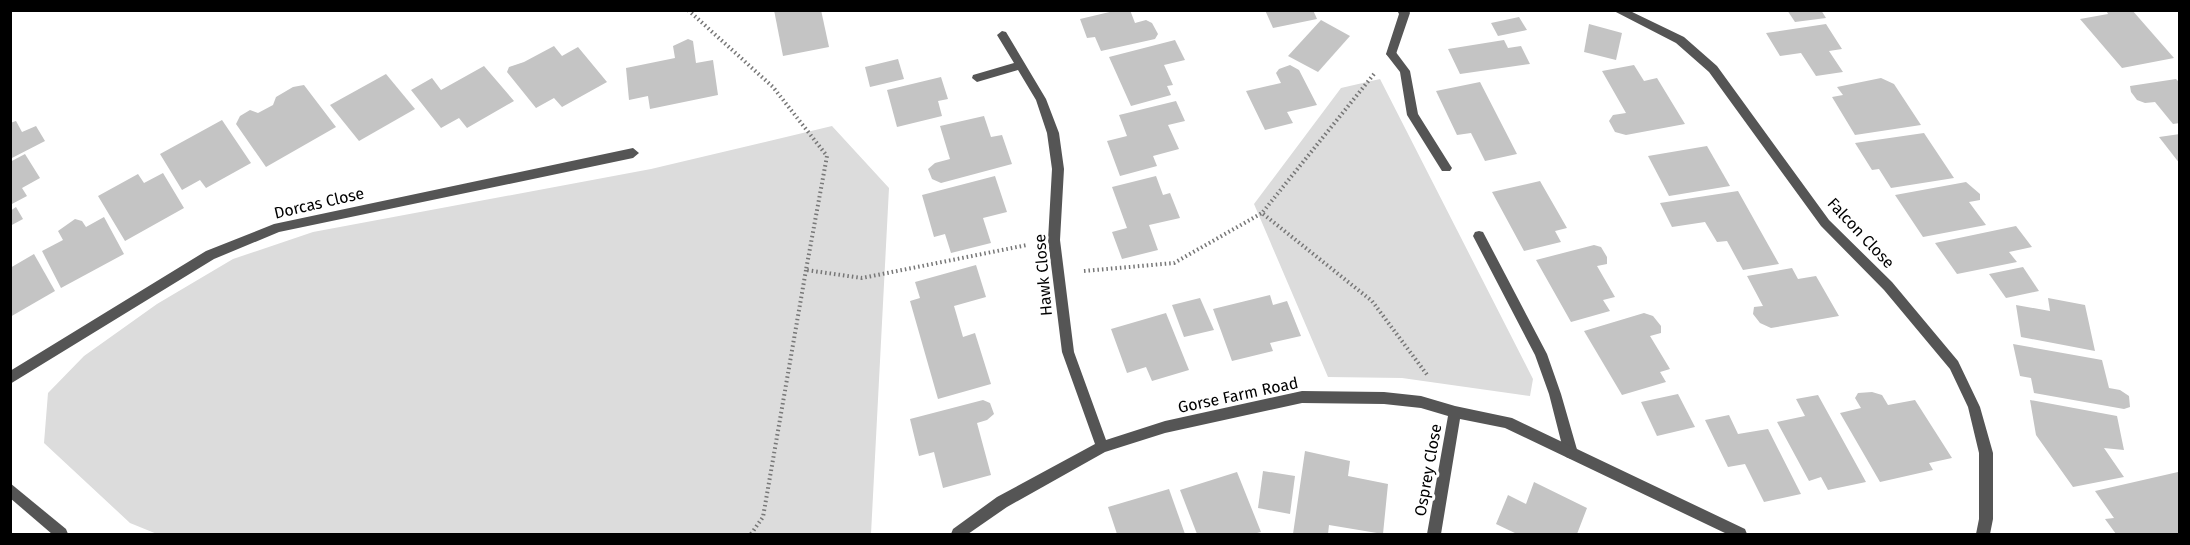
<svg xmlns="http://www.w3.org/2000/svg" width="2190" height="545" viewBox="0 0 2190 545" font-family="'Fira Sans',sans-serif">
<rect width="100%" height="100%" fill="#fff"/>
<g fill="#dcdcdc">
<polygon points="1380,79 1533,379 1530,396 1402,378 1328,377 1254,204 1341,88"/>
<polygon points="832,126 889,188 871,534 157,534 130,523 44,443 48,393 84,356 157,304 233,259 313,232 651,169"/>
</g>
<g fill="#c4c4c4">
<polygon points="774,10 821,10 829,47 783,56"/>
<polygon points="1118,10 1130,10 1135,23 1146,20 1152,23 1158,34 1155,39 1101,51 1095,37 1087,38 1080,19"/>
<polygon points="1265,10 1313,10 1317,19 1273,28"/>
<polygon points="1787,10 1821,10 1826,18 1795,22"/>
<polygon points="2106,10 2132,10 2174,58 2122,68 2080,19 2108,14"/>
<polygon points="1519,17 1527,30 1498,36 1491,23"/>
<polygon points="1321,20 1350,36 1318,72 1288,56"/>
<polygon points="1589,24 1622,33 1616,60 1584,52"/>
<polygon points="1826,24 1842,49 1829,51 1843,72 1816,76 1801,53 1780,56 1766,33"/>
<polygon points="688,39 693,41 696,63 713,60 718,95 650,109 648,96 629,100 626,68 675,58 673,46"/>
<polygon points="1175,40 1185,60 1164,65 1173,85 1167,86 1171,95 1131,106 1109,57"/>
<polygon points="1504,40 1508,48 1521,46 1530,64 1460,74 1448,49"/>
<polygon points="554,46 562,56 578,47 607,82 562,107 554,98 536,108 507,72 509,67 524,62"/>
<polygon points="898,59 904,79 870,87 865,67"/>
<polygon points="1290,65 1299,70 1317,105 1287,112 1293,123 1265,130 1246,91 1281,83 1276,73 1279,69"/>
<polygon points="1634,65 1644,81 1657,78 1685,124 1626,135 1615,132 1609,121 1613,115 1626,113 1602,71"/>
<polygon points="484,66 514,101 467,128 459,118 441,128 411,90 432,78 441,90"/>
<polygon points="386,74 415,109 359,141 330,105"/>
<polygon points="941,77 948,99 938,101 942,116 897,127 887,90"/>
<polygon points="1881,78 1894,84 1921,125 1855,135 1832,97 1843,95 1837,87"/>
<polygon points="2176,79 2180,83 2180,123 2173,124 2155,102 2145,103 2137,100 2131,92 2130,86"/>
<polygon points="1480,82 1517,154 1485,161 1471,133 1457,135 1436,91"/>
<polygon points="304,85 336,127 266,167 236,124 240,116 250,110 258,113 273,105 276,97 293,87"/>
<polygon points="1176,101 1185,121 1168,125 1179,149 1153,156 1157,166 1120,176 1107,141 1127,136 1119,115"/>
<polygon points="984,116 991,137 1002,135 1012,164 941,183 932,179 928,169 935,163 950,159 940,126"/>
<polygon points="222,120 251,163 206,188 200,180 182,190 160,154"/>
<polygon points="16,121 22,132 36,126 45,141 10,159 10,123"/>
<polygon points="1924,133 1954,178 1891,188 1879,169 1872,170 1855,143"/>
<polygon points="2180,134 2180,164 2159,137"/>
<polygon points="1707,146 1730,186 1669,196 1648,156"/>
<polygon points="25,154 40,178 22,188 27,196 10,205 10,162"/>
<polygon points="163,173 184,208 125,241 98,196 138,174 144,183"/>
<polygon points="995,176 1007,212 983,218 991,243 951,253 945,234 934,237 922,195"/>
<polygon points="1156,176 1163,195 1170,193 1180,218 1149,225 1158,250 1122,259 1112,232 1127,228 1112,187"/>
<polygon points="1540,181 1567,228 1555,231 1561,242 1524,251 1492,192"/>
<polygon points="1966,182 1980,194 1980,200 1969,202 1986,225 1923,237 1895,195"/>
<polygon points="1738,191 1779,264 1743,270 1727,241 1717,242 1705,222 1672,227 1660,203"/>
<polygon points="16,207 23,219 10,226 10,211"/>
<polygon points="104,217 124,254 61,288 42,251 63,240 58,231 75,219 82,221 86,227"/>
<polygon points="2016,226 2032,247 2009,252 2017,262 1957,274 1935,243"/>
<polygon points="1594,245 1601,247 1607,257 1607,264 1597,266 1615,297 1603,300 1610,311 1571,322 1536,260"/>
<polygon points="34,254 55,291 10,317 10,268"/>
<polygon points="976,265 986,297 954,306 963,337 975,333 991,384 938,399 910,301 920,298 915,282"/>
<polygon points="2023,267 2039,291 2006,298 1989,274"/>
<polygon points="1792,268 1798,279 1816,276 1839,316 1771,328 1760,323 1753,314 1754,307 1763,306 1747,276"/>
<polygon points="1270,295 1273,305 1287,301 1301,336 1270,343 1273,351 1232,361 1213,309"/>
<polygon points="1200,298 1214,330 1184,337 1172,305"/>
<polygon points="2048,298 2085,305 2095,351 2021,337 2016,305 2050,311"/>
<polygon points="1166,313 1189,370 1152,381 1146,367 1127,373 1111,329"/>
<polygon points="1644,313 1653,316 1661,326 1661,333 1650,336 1670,369 1660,372 1666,382 1622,395 1584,331"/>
<polygon points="2013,344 2102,360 2109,388 2120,390 2129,396 2130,407 2124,409 2034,393 2031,378 2020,376"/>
<polygon points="1872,392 1882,395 1888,405 1915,400 1952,458 1929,463 1933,470 1880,482 1840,413 1861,408 1855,398 1858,393"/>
<polygon points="1678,394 1695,427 1657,436 1641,402"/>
<polygon points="1818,395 1866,482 1828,490 1821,477 1809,481 1777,422 1805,416 1796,399"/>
<polygon points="983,400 990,403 994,414 987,420 977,423 991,475 943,488 934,452 919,456 910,419"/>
<polygon points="2030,400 2117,416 2124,450 2104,448 2124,477 2073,487 2036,435"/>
<polygon points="1729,415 1738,434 1768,429 1801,494 1764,502 1745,464 1728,467 1705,420"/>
<polygon points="1305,451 1350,461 1348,476 1388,484 1383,534 1329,525 1328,534 1293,534"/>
<polygon points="1263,471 1295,476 1290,514 1258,508"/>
<polygon points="1237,472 1261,532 1253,534 1197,534 1180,490"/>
<polygon points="2178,472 2180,534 2116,534 2105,519 2114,518 2095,491"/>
<polygon points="1534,482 1587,508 1577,534 1517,534 1496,524 1508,495 1526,504"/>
<polygon points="1169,489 1185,534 1117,534 1108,507"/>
</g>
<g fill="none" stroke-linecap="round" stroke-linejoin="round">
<g stroke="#777" stroke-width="4" stroke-dasharray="1.5 3" stroke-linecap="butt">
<polyline points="688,10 773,87 827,156 806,270 862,278 1027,245"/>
<polyline points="1374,74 1262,213 1372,301 1428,376"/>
<polyline points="1084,271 1174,263 1262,213"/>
<polyline points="751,534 763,517 806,270"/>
</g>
<g fill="#555" fill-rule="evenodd">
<polygon points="1391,50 1395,51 1410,71 1418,114 1450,165 1452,168 1450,171 1442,171 1407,115 1400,72 1386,54"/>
<polygon points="1479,231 1483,232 1547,354 1561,394 1578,453 1576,457 1571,459 1566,457 1564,453 1549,394 1535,355 1473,236 1475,232"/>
</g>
<g fill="#555" fill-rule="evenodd">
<polygon points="1397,10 1409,10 1410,13 1396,54 1391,58 1386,54 1399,14"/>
<polygon points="1612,10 1628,10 1684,37 1717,66 1829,220 1892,282 1958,361 1980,407 1993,453 1993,519 1990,534 1976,534 1979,519 1979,453 1968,407 1950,369 1884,290 1821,226 1709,72 1676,43"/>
<polygon points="1002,31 1006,32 1046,99 1059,133 1064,169 1060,240 1074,352 1106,440 1165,421 1302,391 1384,392 1421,396 1455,406 1512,418 1745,529 1747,534 1727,534 1505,428 1460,419 1441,534 1427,534 1448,416 1421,408 1384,404 1302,403 1165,433 1105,452 1007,507 968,534 951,534 953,529 997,497 1095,444 1062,352 1048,240 1052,169 1047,133 1036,100 1018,70 977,82 972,78 973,75 1014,63 997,35"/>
<polygon points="633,148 639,153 633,158 279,232 214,259 10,384 10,371 206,251 274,224"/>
<polygon points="10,483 66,529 68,534 52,534 10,498"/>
</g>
</g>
<g text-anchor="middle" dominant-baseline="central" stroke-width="6" stroke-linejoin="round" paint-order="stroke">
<g font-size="16" fill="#000" stroke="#fff">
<text transform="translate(319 203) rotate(-13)">Dorcas Close</text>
<text transform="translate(1861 233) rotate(47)">Falcon Close</text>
<text transform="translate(1043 275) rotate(-95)">Hawk Close</text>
<text transform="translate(1238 395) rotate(-12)">Gorse Farm Road</text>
<text transform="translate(1428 470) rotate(-80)">Osprey Close</text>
</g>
</g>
<rect width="2190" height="545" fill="none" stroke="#000000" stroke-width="24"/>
</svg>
